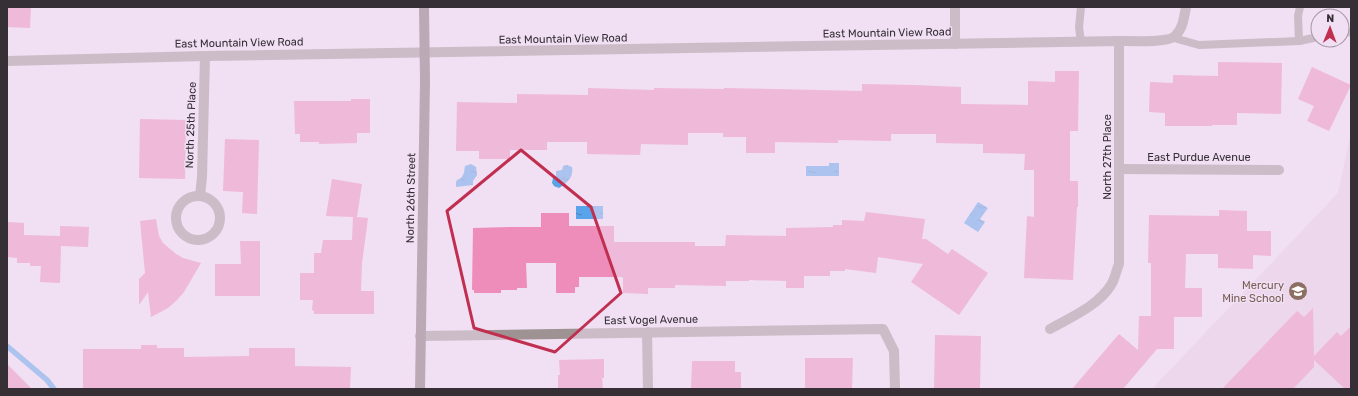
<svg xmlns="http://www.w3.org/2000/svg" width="1358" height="396" viewBox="0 0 1358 396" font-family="Rubik,sans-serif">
<defs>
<pattern id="water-ripples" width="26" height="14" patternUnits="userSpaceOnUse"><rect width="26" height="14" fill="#58a3e9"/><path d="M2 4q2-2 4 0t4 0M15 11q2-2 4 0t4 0" fill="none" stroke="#4a85be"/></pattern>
</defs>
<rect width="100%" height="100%" fill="#f1dff3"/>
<polygon fill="#e6cee7" points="1351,134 1351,389 1152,389 1338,193"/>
<g fill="url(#water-ripples)">
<polygon points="829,163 839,163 839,176 806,176 806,166 829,166"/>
<path d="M471,164L476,167L477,175L473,181V185L456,187V182L457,180C464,178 464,172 465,166Z"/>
<path d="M567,165L572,167C574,177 567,183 559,188L554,186L552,183L553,178L556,176V171L562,170L563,166Z"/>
<polygon points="978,202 988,208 980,219 985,222 978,232 964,223"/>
<rect x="576" y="206" width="27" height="13"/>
</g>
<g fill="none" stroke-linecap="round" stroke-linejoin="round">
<polyline stroke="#58a3e9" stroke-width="5.5" points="7,346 47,380 54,389"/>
</g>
<g fill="#ee8dba">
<polygon points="7,7 31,7 30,28 7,27"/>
<polygon points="1218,62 1282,63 1281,114 1237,113 1237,125 1212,125 1212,126 1165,126 1165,113 1149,112 1150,82 1173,83 1173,75 1218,76"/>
<polygon points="1312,67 1351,85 1329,131 1307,121 1314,106 1298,99"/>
<polygon points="1055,71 1079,71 1078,131 1070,131 1070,181 1078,181 1078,207 1077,207 1073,280 1024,278 1027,216 1034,217 1034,170 1024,170 1025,154 983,153 983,144 936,143 936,134 891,134 891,141 838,140 838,143 775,142 775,153 746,153 746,137 723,137 723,133 688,133 688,145 641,144 640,155 587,154 587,142 547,142 547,150 510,150 510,159 479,159 479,151 456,151 457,102 517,103 517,94 588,95 588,88 654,90 654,88 724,89 724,88 862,91 862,84 915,85 961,87 961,104 1028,105 1028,81 1055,82"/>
<polygon points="351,99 370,99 370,133 357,133 357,143 319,144 319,142 300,142 300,134 295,134 294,101 351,101"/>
<polygon points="140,119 186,120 185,179 139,178"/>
<polygon points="225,139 259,140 257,214 242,213 243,192 223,191"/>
<polygon points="332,179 362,184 357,217 368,218 362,263 361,291 374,291 374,314 314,314 314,311 312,310 313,300 300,300 300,273 314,273 314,253 321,253 323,240 352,240 353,217 326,216"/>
<polygon points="1219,210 1247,211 1247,231 1271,231 1271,256 1253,255 1253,269 1218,268 1218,254 1186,254 1185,288 1202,288 1202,317 1174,317 1174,349 1157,349 1123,389 1072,389 1119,334 1138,350 1139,316 1151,316 1151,263 1148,263 1149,215 1219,216"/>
<polygon points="866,212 925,219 922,239 926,239 948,254 952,249 988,273 959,315 911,282 923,264 878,257 876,273 845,269 845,271 830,271 830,276 804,276 804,288 786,288 786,281 749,280 749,281 726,281 726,286 675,285 675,288 648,288 648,294 623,293 623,278 622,277 579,277 579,287 575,287 575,293 556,293 556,263 526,263 527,288 517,288 517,290 501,290 501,293 474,293 474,290 472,290 473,228 511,227 541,227 541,213 569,213 569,226 614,226 614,242 695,242 695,246 725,246 726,235 786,236 786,228 833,227 833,225 842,225 842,220 864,221"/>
<polygon points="156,219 159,236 163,243 176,254 183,258 201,263 184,292 177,300 168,308 151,317 148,292 139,305 139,279 145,273 140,221"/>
<polygon points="7,222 24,223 24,235 60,236 60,226 89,227 88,247 61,246 60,283 40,282 41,266 30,266 30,263 17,263 17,258 7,257"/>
<polygon points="240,241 260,241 260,296 215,296 215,264 241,264"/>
<polygon points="1313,308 1314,356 1337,332 1341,336 1351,326 1351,389 1345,389 1314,360 1314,367 1293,389 1222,389 1297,311 1304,317"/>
<polygon points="935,335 981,336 980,389 934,389"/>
<polygon points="141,345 157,345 157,348 184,348 184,357 249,356 249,348 295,348 295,366 351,367 350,389 83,389 83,349 141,349"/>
<polygon points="805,358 853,358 852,389 805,389"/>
<polygon points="604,359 604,378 602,378 603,389 558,389 558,375 560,375 559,360"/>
<polygon points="692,361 735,361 735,372 741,372 741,389 691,389"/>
<polygon points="7,364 32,389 7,389"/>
</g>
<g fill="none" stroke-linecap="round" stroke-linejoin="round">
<g stroke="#9e9292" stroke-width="8">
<polyline points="1300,7 1298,16 1299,41 1318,37"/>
<polyline points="1342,33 1351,32"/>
<polyline points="1174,38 1199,45 1299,41"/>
<polyline points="1081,42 1079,27 1081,7"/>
</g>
<g stroke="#9e9292" stroke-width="10">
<polyline points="955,7 955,44"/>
<polyline points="7,61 205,56 1119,41"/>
<polyline points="1119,169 1279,170"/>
<polyline points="200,196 202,177 205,56"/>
<circle cx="198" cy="218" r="22"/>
<path d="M1050,329C1071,317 1098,306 1111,285C1115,279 1116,271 1119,264V41C1130,41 1168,43 1175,36C1183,29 1184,17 1186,7"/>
<polyline points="647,332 648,389"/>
<polyline points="420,336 883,329 894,351 895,389"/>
</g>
<polyline stroke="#7b6a6a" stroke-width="10" points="420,389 425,81 424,7"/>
</g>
<path d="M0 0H1358V396H0ZM521,150L591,207L621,293L555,352L474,328L447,211Z" fill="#f1dff3" fill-opacity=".55" fill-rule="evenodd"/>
<path fill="none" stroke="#c02f50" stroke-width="3" stroke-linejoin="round" d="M521,150L591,207L621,293L555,352L474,328L447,211Z"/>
<defs>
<symbol id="school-disc" viewBox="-11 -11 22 22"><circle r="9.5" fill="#8d6e63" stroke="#f1dff3"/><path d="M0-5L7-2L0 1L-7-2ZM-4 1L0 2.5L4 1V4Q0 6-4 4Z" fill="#fff"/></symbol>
</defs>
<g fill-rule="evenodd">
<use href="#school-disc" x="1287" y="280" width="22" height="22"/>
</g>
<g text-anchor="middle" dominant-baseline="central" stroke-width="3" stroke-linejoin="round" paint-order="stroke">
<g font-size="11" fill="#362f36" stroke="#f1dff3">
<text transform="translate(887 33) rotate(-1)">East Mountain View Road</text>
<text transform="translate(563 39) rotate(-1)">East Mountain View Road</text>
<text transform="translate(239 43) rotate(-1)">East Mountain View Road</text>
<text transform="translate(191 125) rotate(-88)">North 25th Place</text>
<text transform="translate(1107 157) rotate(-90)">North 27th Place</text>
<text x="1199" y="157">East Purdue Avenue</text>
<text transform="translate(411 198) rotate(-89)">North 26th Street</text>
<text transform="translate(651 320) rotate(-1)">East Vogel Avenue</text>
</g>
<g font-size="11" fill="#785e54" stroke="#f1dff3" text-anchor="end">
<text x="1284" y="285">Mercury<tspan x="1284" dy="13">Mine School</tspan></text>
</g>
</g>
<rect width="1358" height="396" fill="none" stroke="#362f36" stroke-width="16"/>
<g transform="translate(1330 28) rotate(1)"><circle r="19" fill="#f1dff3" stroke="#a699a7"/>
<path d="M0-3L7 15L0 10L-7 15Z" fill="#c02f50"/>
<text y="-6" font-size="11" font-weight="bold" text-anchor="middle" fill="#362f36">N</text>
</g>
</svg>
